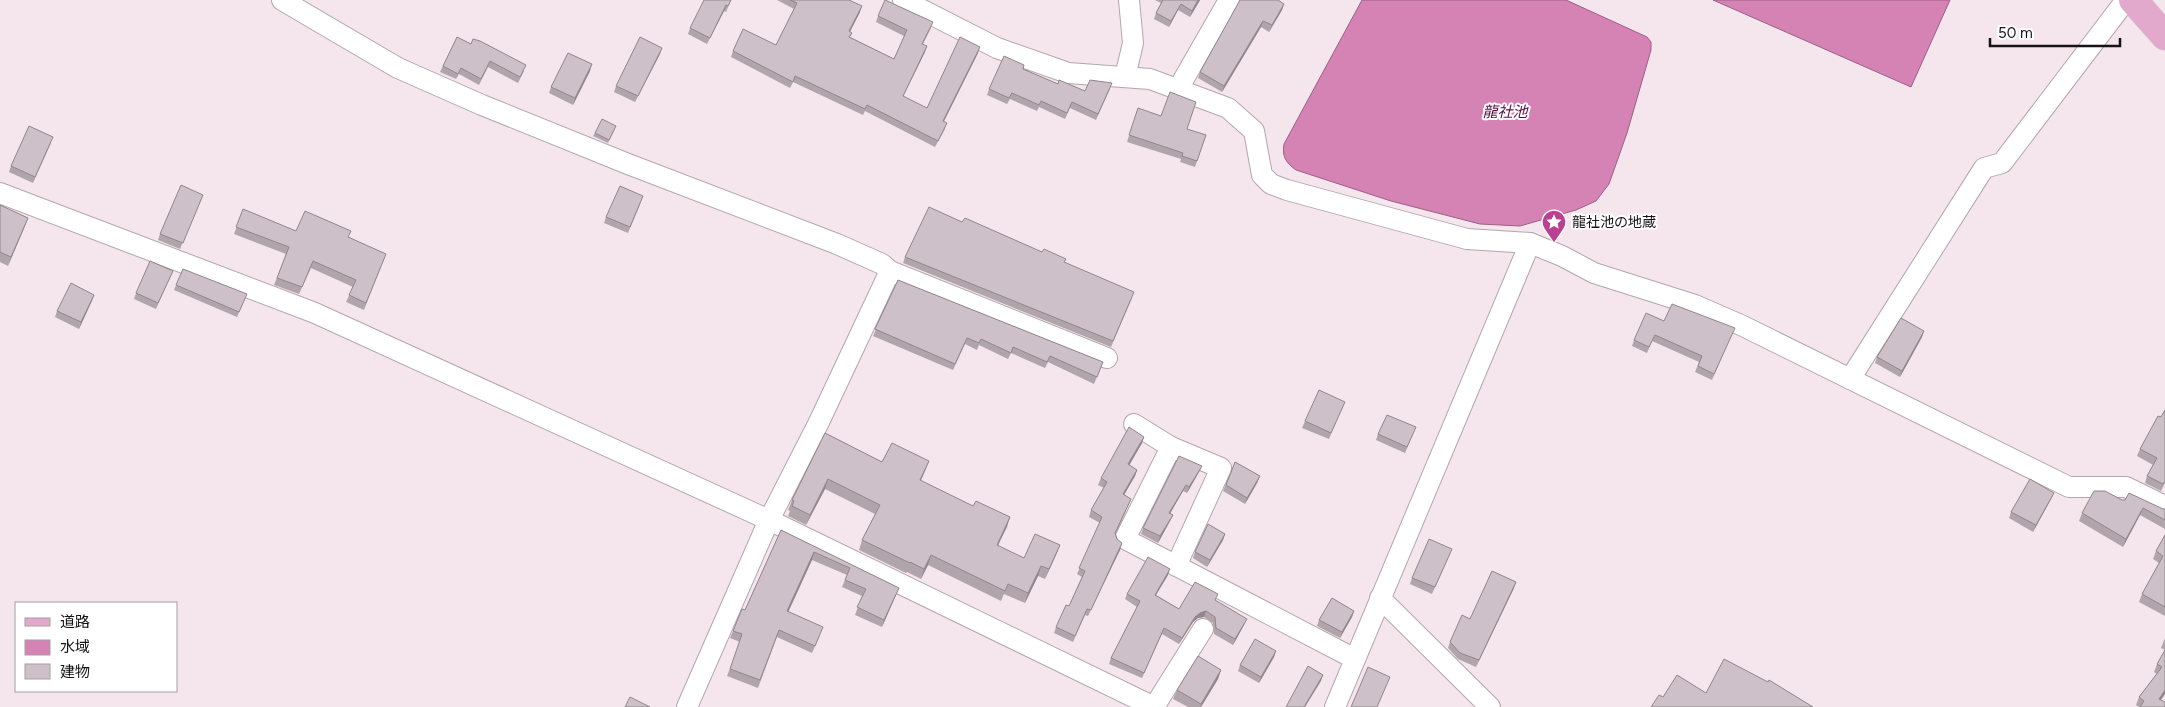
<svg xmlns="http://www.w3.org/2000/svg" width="2165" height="707" viewBox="0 0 2165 707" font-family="Figtree,'Noto Sans JP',sans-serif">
<rect width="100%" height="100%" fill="#f5e6ee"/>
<g fill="#d582b4" stroke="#9c6084">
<path d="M1362,0H1566L1647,37L1651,42V50L1627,133L1609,184L1596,201L1576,210L1520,226L1480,224L1391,201L1296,170C1285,162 1282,156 1284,144Z"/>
<polygon points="1713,0 1950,0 1911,87"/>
</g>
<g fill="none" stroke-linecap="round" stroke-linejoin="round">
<defs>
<g id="minor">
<polyline points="282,0 398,68 482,105 628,164 837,244 882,264 890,271 1107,358"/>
<polyline points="903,0 997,48 1068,73 1150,79 1228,108 1254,131 1262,175 1271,184 1287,190 1467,239 1530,243 1562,256 1594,273 1695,305 1743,326 2069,487 2126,487 2165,506"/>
<polyline points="1125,77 1133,43 1129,0"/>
<polyline points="1178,89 1229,0"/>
<polyline points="0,193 315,313 769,520 1154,707"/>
<polyline points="1850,379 1984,168 2002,163 2126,0"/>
<polyline points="1134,424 1171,447"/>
<polyline points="1176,566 1221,468 1171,447 1125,539 1355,659"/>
<polyline points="1380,598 1490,707"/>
<polyline points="687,707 769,520 819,422 890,271"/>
<polyline points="1154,707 1203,629"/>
<polyline points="1335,707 1530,243"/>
</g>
<polyline id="primary" points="2133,0 2165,36"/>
</defs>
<use href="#minor" stroke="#b3a6ad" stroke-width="22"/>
<use href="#primary" stroke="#cccbcc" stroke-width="29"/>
<use href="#minor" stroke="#fff" stroke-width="20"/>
<use href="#primary" stroke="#e2a9cd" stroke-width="28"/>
</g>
<g fill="#b1a5ac">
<polygon points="731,0 726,12 724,11 707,44 688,34 690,28"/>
<polygon points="777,0 850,0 860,12 850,32 852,33 850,37 894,59 904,36 876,22 878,16 931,28 923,44 925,52 903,97 927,108 978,53 944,121 945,129 935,147 865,111 863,115 793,82 790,88 731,57 733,51 776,45 794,9"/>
<polygon points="1155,0 1200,0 1190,17 1178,10 1169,27 1154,19 1156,13 1161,3"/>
<polygon points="1240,0 1279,0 1279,1 1284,4 1282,10 1269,32 1261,27 1222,92 1198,78 1200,72"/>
<polygon points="457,37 524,71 518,83 488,67 479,85 459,74 456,79 440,72"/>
<polygon points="660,54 635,102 614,92 616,86"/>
<polygon points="1023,69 1058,84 1085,91 1110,89 1096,120 1070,108 1065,119 1039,107 1037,111 1010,99 1007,104 987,95 989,89"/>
<polygon points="590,71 573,105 549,93 551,87"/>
<polygon points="1138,108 1187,129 1206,135 1195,167 1180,162 1181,159 1127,142"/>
<polygon points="615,129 608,143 593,136 595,133"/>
<polygon points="51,143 33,183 9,172 11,166"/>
<polygon points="203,195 180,249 158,240 160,234"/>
<polygon points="641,202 628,233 604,223 606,217"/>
<polygon points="0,205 28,218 8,266 0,262"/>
<polygon points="243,209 296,231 348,237 386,254 364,310 346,302 353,287 311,268 299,294 274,285 286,254 234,234"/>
<polygon points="962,222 1064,262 1132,298 1111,347 903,263 905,257"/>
<polygon points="173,271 156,309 134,299 136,293"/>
<polygon points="898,280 1103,362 1094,384 1048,362 1045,368 1011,353 1008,359 979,345 977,350 965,344 953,370 873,336"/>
<polygon points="176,285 245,299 237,317 174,290"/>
<polygon points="94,295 79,329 55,317 57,311"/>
<polygon points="1664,321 1732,334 1712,380 1695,372 1699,362 1652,341 1647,353 1632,346 1634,340"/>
<polygon points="1924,331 1922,337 1900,377 1875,363 1877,357"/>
<polygon points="1342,408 1329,439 1302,428 1305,421"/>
<polygon points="2165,410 2165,483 2161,491 2145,483 2147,476 2153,465 2137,456 2140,449"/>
<polygon points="1416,427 1405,453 1376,440 1378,434"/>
<polygon points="825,433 882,462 929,461 921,481 973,506 1010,517 998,546 1024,558 1060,545 1056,555 1045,579 1038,576 1025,603 1004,594 1001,601 928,565 921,579 907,572 906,573 859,550 862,540 875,514 825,489 806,525 788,516 790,511 788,510 792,500"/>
<polygon points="1144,437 1142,443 1129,465 1137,470 1135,476 1124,495 1131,499 1116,534 1120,550 1088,616 1085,615 1073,642 1054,633 1056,627 1069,606 1082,577 1077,574 1100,523 1089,517 1091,510 1104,488 1098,485 1101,478"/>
<polygon points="1235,462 1260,476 1257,483 1245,504 1223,491"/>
<polygon points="1202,466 1199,472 1187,493 1183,491 1170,513 1173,515 1170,521 1158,543 1141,534 1143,528"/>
<polygon points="2054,493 2051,499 2033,532 2009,518 2011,512"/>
<polygon points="2122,500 2165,509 2165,529 2140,515 2123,547 2079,521 2082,513"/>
<polygon points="781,530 899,588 882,627 855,615 862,596 842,587 847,575 812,560 788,612 820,635 812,653 777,637 758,688 727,676 740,642 730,638 733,631 745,610"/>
<polygon points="1225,534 1223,540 1207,567 1193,558 1195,552"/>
<polygon points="2165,535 2165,616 2139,602 2142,594 2159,563 2153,559 2156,551"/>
<polygon points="1452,549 1432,594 1410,584 1412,578"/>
<polygon points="1168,575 1156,595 1179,609 1216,601 1244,625 1233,645 1214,634 1213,623 1204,617 1198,618 1193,622 1179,644 1162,634 1142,678 1109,664 1111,658 1137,607 1125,599 1127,594"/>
<polygon points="1514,588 1476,667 1458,659 1448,648 1450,642 1470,619"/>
<polygon points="1354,611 1352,617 1340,638 1317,626 1319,620"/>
<polygon points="2165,638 2165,650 2161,648"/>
<polygon points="2165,650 2165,694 2161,700 2165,707 2139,707 2136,705 2139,697 2157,674 2154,672 2157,664"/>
<polygon points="1276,651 1274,657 1259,683 1238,671 1240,665"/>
<polygon points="1221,670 1218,679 1201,707 1188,707 1173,699 1177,690"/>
</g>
<g fill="#90868c">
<polygon points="1198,0 1200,0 1190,17 1192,11"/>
<polygon points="1181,4 1178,10 1169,27 1171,21"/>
<polygon points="1284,4 1282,10 1269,32 1272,25"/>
<polygon points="726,5 724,11 707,44 710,38"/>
<polygon points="862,6 860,12 847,37 849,31"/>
<polygon points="1263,21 1261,27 1222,92 1224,86"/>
<polygon points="927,46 925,52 900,102 903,96"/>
<polygon points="980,47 978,53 941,127 943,121"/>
<polygon points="662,48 660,54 635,102"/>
<polygon points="592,64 590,71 573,105 575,98"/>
<polygon points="28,218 25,226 8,266 11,257"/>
<polygon points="94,295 92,301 79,329 81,322"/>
<polygon points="1924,331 1922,337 1900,377 1902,371"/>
<polygon points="1144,437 1142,443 1126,471 1128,464"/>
<polygon points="929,461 925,471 916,490 920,480"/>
<polygon points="1202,466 1199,472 1187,493 1189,487"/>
<polygon points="1137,470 1135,476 1121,500 1123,494"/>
<polygon points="1260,476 1257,483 1245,504 1247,498"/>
<polygon points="828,479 825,489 806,525 810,515"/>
<polygon points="1186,485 1183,491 1167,519 1169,513"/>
<polygon points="2054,493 2051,499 2033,532 2036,525"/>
<polygon points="2143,508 2140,515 2123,547 2126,539"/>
<polygon points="1173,515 1170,521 1158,543 1160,536"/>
<polygon points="1010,517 1007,527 993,555 997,545"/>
<polygon points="1225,534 1223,540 1207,567 1210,560"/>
<polygon points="1122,543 1120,550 1088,616 1091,610"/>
<polygon points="1060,545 1056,555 1045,579 1049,569"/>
<polygon points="814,552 812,560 785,619 787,611"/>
<polygon points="931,555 928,565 921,579 924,569"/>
<polygon points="1041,566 1038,576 1025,603 1028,593"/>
<polygon points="1170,569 1168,575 1153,600 1155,595"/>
<polygon points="1516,582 1514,588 1476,667 1479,660"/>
<polygon points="899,588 896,595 882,627 884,620"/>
<polygon points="1206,611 1204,617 1198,618 1193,622 1179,644 1182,638 1195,617 1200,613"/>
<polygon points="1354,611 1352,617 1340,638 1342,632"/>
<polygon points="1247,619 1244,625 1233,645 1235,639"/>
<polygon points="1276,651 1274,657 1259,683 1261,677"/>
<polygon points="1221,670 1218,679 1201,707 1200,707"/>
<polygon points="1323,675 1321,681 1305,707 1304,707"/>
<polygon points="2165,690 2165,694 2156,706 2159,699"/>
</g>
<g fill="#cec0c8" stroke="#90868c">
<polygon points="704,0 731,0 728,6 726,5 710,38 690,28"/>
<polygon points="790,0 849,0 862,6 849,31 852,33 849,37 894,59 907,30 878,16 885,0 933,22 922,44 927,46 903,96 927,108 960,37 980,47 943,121 947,123 938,141 867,105 865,109 795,76 793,82 733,51 743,29 776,45 797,3"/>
<polygon points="1163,0 1198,0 1192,11 1181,4 1171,21 1156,13"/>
<polygon points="1240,0 1278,0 1284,4 1272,25 1263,21 1224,86 1200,72"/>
<polygon points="457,37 471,44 473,39 480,41 526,65 520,77 490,61 481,79 461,68 458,74 443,66"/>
<polygon points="640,37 662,48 638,96 616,86"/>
<polygon points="568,53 592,64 575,98 551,87"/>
<polygon points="1004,56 1024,65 1023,69 1058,84 1059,80 1085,91 1090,80 1112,83 1098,114 1072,102 1067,113 1041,101 1039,105 1012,93 1009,98 989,89"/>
<polygon points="1170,92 1196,102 1187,129 1206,135 1197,161 1182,156 1183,153 1129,135 1138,108 1161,116"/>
<polygon points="602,119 616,126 609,140 595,133"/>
<polygon points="29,126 53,137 35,177 11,166"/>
<polygon points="181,185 203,195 183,243 160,234"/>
<polygon points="620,186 643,196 630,227 606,217"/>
<polygon points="0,205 28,218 11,257 0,252"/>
<polygon points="929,207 962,222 965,218 1042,252 1044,249 1066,259 1064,262 1134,292 1113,341 905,257"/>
<polygon points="243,209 296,231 305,211 351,231 348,237 386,254 366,303 349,295 356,280 313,261 302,287 277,278 289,247 236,227"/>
<polygon points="150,261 173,271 158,303 136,293"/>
<polygon points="183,269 247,294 239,312 176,285"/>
<polygon points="898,280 1103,362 1097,377 1050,356 1047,362 1013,347 1011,353 981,339 979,343 967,338 955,364 875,329"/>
<polygon points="71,283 94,295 81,322 57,311"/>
<polygon points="1672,304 1735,328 1714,374 1698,366 1702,356 1655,335 1649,347 1634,340 1646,313 1664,321"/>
<polygon points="1901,318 1924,331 1902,371 1877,357"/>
<polygon points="1319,390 1345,402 1331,433 1305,421"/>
<polygon points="2165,410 2165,481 2163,484 2147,476 2157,458 2140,449 2158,416 2161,417"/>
<polygon points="1387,415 1416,427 1407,447 1378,434"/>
<polygon points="1129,427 1144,437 1128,464 1137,470 1123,494 1131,499 1115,533 1117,539 1122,543 1091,610 1087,609 1075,636 1056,627 1066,605 1069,606 1085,571 1079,568 1102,517 1091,510 1107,482 1101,478"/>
<polygon points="825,433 882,462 892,443 929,461 920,480 973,506 976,501 1010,517 997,545 1024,558 1035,534 1060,545 1049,569 1041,566 1028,593 1008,584 1005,591 931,555 924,569 910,562 910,563 862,540 880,505 828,479 810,515 792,506 794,501 792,500"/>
<polygon points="1179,456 1202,466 1189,487 1186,485 1169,513 1173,515 1160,536 1143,528"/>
<polygon points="1235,462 1260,476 1247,498 1226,485"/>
<polygon points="2030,479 2054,493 2036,525 2011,512"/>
<polygon points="2094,491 2105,491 2122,500 2125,500 2129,493 2163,509 2165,509 2165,520 2143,508 2126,539 2082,513"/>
<polygon points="1208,524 1225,534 1210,560 1195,552"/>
<polygon points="781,530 899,588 884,620 857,607 866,589 845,580 850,568 814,552 787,611 823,627 815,646 779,630 760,680 730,669 742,634 733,631 742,609 745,610"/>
<polygon points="2165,535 2165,607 2142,594 2163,556 2156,551"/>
<polygon points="1429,539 1452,549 1435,587 1412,578"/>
<polygon points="1148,557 1170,569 1155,595 1179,609 1195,582 1218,594 1215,600 1247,619 1235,639 1216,628 1215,617 1206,611 1200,613 1195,617 1182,638 1164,628 1144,673 1111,658 1140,601 1127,594"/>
<polygon points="1492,571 1516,582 1479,660 1460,653 1450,642 1462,615 1470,619"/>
<polygon points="1332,598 1354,611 1342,632 1319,620"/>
<polygon points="1255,639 1276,651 1261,677 1240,665"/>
<polygon points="2165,650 2165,690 2159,699 2165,702 2165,707 2140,707 2144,701 2139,697 2162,667 2157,664"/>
<polygon points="1198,656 1221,670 1201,704 1177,690"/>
<polygon points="1724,659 1768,682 1769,680 1813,707 1651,707 1659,695 1663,697 1677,675 1706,693"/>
<polygon points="1308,666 1323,675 1304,707 1286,707"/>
<polygon points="1368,667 1390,677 1377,707 1351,707"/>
<polygon points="630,697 650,707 625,707"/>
</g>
<defs>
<symbol id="sight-pin" viewBox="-11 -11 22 30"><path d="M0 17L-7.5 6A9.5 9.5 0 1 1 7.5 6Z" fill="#ba4091" stroke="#fff"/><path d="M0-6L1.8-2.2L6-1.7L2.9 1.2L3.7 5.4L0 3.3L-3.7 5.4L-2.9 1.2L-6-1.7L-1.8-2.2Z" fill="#fff"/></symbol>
</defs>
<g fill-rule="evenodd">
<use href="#sight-pin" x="1540" y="208" width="28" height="38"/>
</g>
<g text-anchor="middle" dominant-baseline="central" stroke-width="4" stroke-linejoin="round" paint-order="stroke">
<g font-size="14" fill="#171215" stroke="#fff" text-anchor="start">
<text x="1572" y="222">龍社池の地蔵</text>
</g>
<g font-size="15" font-style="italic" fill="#570d41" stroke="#fff">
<text x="1505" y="112">龍社池</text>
</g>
</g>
<rect x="15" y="602" width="162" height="90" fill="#ffffff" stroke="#a2a0a1"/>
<rect x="25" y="618" width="25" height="8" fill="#e2a9cd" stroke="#a2a0a1"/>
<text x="60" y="627" font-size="15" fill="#171215">道路</text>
<rect x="25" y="640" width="25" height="15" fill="#d582b4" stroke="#a2a0a1"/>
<text x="60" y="652" font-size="15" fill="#171215">水域</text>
<rect x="25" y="664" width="25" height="15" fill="#cec0c8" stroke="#a2a0a1"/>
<text x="60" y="677" font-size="15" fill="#171215">建物</text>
<path d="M1990 38v8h130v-8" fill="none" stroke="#171215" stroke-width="2.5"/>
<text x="1998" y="38" font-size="15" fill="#171215" stroke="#ffffff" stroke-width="4" paint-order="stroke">50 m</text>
</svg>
